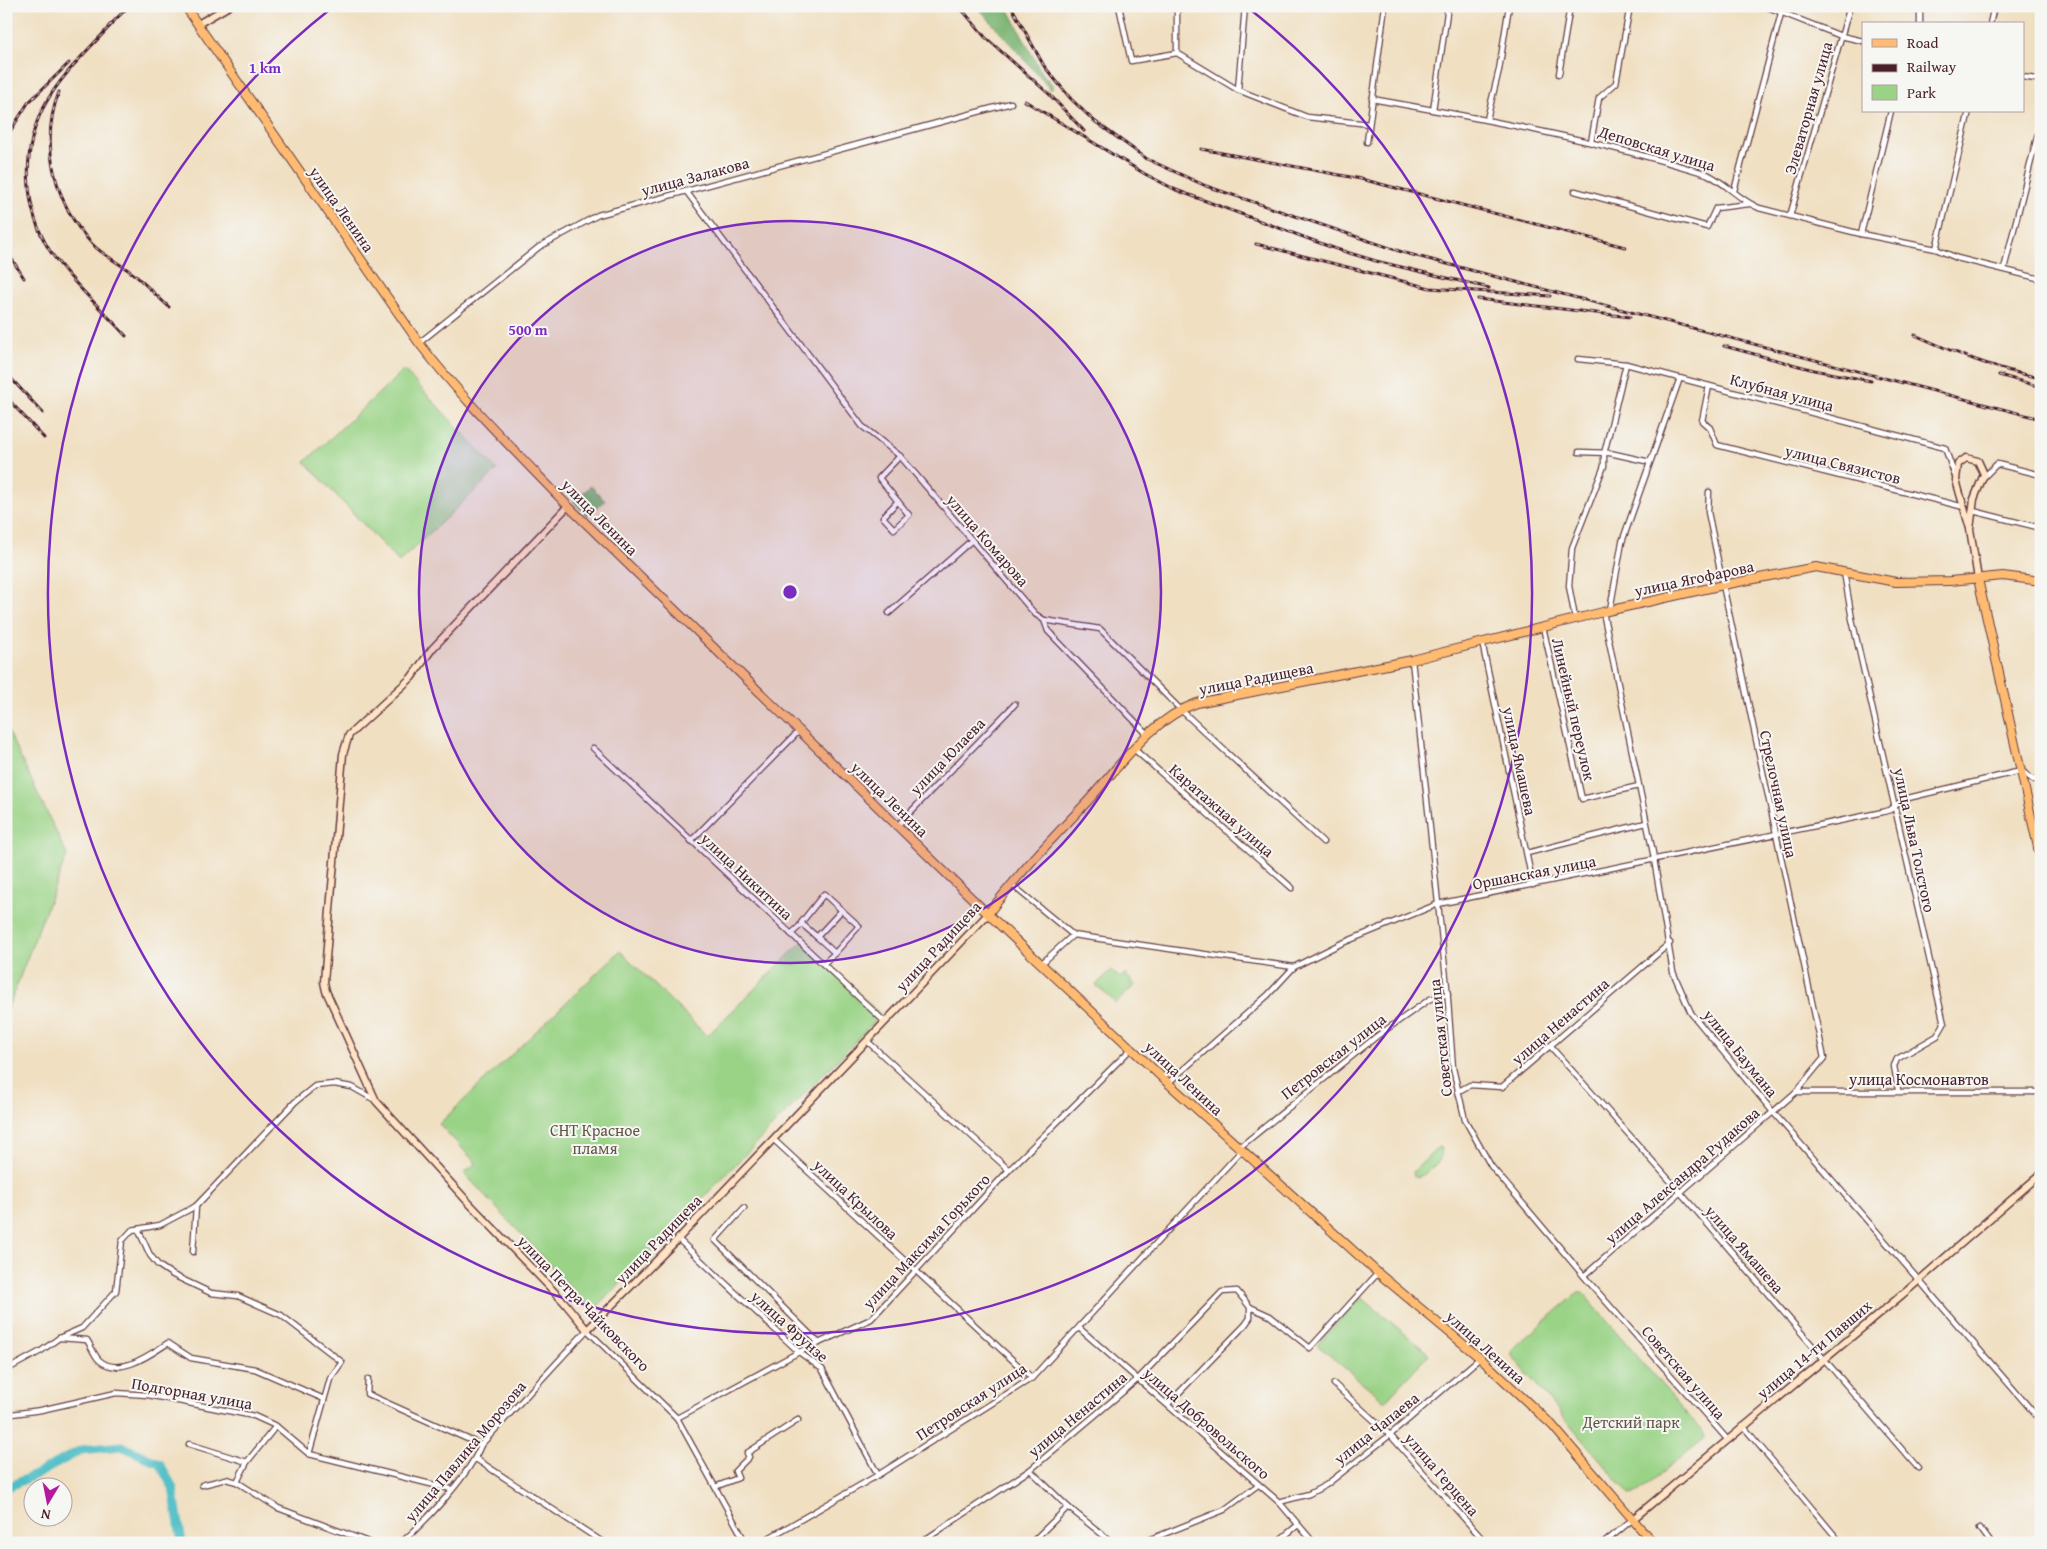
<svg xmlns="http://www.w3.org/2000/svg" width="2047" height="1549" viewBox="0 0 2047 1549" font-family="'Gentium Book Plus',serif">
<rect width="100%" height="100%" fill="#f6f6f2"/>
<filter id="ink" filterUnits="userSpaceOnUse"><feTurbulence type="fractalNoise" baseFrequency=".02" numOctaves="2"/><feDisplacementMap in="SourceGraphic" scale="10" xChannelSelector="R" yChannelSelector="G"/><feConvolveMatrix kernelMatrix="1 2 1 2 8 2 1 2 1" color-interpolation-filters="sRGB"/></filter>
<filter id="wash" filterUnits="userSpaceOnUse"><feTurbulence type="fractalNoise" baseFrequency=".0096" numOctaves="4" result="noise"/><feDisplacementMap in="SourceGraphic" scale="20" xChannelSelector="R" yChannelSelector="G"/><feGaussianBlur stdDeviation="1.12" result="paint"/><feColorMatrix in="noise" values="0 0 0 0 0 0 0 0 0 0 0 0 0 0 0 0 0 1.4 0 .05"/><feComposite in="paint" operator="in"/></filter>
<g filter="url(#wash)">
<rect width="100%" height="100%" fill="#f0dfc1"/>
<g fill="#9ad386" stroke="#727958">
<polygon points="404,370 497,470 399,562 305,462"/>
<polygon points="6,727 67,855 6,1013"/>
<polygon points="803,941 881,1015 593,1311 464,1173 476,1163 439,1124 620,951 707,1036"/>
<polygon points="1111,970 1120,978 1125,974 1135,985 1116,1003 1096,985"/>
<path d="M1441,1147C1445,1161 1429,1173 1418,1177L1414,1176L1413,1172L1437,1148Z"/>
<polygon points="1578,1293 1583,1293 1704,1434 1705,1438 1633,1496 1630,1495 1512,1356 1512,1349"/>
<polygon points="1361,1297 1429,1354 1385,1401 1317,1345"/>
</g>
<g fill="#7bb573" stroke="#626a4f">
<polygon points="977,6 1007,6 1040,70 1054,87 1051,90"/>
<polygon points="591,486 605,501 587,516 573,501"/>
</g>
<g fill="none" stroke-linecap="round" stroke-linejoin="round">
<polyline stroke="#50bec6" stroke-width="9" points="6,1488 39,1473 81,1450 122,1446 160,1464 173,1488 182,1543"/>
</g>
</g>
<g filter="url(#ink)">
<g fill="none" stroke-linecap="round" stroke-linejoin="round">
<defs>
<g id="street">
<polyline points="1119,6 1131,61 1177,53 1238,90 1307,117 1369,124"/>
<polyline points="1177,6 1177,53"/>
<polyline points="1765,6 1841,36 1863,41"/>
<polyline points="1920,6 1920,24"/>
<polyline points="1990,24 1994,6"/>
<polyline points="1559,74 1570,6"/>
<polyline points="2023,77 2041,80"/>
<polyline points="1238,90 1245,6"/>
<path d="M1372,99C1485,119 1597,140 1707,174C1726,183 1739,200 1759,208L1861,234L1936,249L1957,258L2041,279"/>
<polyline points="1433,110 1448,6"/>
<polyline points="1487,119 1499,70 1509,6"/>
<polyline points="1367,142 1385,6"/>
<polyline points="1591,142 1599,98 1616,83 1630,6"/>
<polyline points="686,191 862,426 900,456 1035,614 1044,620 1100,629 1180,709 1323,842"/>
<polyline points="1575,191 1707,227 1716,208 1749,204"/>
<polyline points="1734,191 1783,6"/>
<polyline points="1790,216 1850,6"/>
<polyline points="1861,234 1891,111"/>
<polyline points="1936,249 1969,111"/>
<polyline points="2004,269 2041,121"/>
<polyline points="419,343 539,247 598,215 1011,103"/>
<polyline points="1578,359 1626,364 1945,448 1955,476"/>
<polyline points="1709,386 1702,421 1710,428 1717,445 1964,507"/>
<polyline points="1579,452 1610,453 1650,462"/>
<polyline points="1984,477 1997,464 2041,475"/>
<polyline points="898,501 883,517 894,529 909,515 879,478 900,456"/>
<polyline points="1973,511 2041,528"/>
<polyline points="1844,572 1852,619 1944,1024 1937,1036 1897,1059 1894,1066 1898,1090"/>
<polyline points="1610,610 1622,542 1680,378"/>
<polyline points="1603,612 1653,853 1673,972 1691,1013 1773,1112 2041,1421"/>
<polyline points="889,613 972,540"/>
<polyline points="1575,618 1569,586 1572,548 1604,466 1604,454 1626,364"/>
<polyline points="1044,620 1048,631 1148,735"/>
<polyline points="1543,627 1582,799 1639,786"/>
<polyline points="1482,642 1533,885"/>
<polyline points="1412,660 1447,987 1453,1068 1465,1120 1491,1166 1588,1281 1727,1439"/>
<polyline points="593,748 885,1022"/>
<polyline points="1135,750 1292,888"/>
<polyline points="897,826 1015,704"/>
<polyline points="691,841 800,730"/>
<polyline points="1527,853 1646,823"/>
<polyline points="1011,884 1073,935"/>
<polyline points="791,934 802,924"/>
<polyline points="816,936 835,953 823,964"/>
<polyline points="835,953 859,926 824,894 801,923 817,937 842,910"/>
<polyline points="1041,964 1073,935 1294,967 1340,944 1438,904 1883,812 1890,810 1904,799 2012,773 2022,771 2033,780 2041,778"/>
<polyline points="867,1041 1009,1170"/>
<polyline points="1551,1047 1680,1192 1918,1468"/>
<polyline points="1168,1083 1268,995 1294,967"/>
<polyline points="1457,1092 1470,1085 1502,1087 1670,943"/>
<polyline points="1796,1092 2041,1092"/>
<polyline points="773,1139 1032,1378"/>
<polyline points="1240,1147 1377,1036 1430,999 1448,994"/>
<polyline points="744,1208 715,1240 819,1343"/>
<polyline points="138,1229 150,1255 158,1265 173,1275 211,1293 238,1296 281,1315 342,1362 330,1379 309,1454"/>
<polyline points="678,1239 799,1352 822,1369 878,1475"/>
<polyline points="193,1252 196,1206"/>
<polyline points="1584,1276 1796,1092 1824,1058 1723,585 1708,512 1709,492"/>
<polyline points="1079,1328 1279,1502 1314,1543"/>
<path d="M60,1338L87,1340C91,1346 94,1355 99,1360C119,1378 151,1354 168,1343L191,1358L255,1369L324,1399"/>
<polyline points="6,1370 41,1351 59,1338 82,1328 116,1291 122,1241 132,1230 160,1225 196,1206 295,1102 315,1086 334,1084 352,1087 375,1100"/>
<polyline points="368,1379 367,1394 481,1445"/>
<polyline points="1334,1384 1390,1435 1486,1543"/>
<polyline points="1168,1404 1245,1325 1250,1318 1250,1307"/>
<polyline points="677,1418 799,1352 871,1319 1009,1170 1132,1048"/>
<polyline points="6,1419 12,1414 41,1410 116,1393 148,1395 254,1416 276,1426 309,1454 451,1489"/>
<polyline points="1743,1426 1841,1543"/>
<polyline points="189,1444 247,1462"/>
<polyline points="476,1459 604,1543"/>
<polyline points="1030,1470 1068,1507 1113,1543"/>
<polyline points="237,1482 247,1462 276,1426"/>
<polyline points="202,1485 226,1479 237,1482 278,1508 371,1543"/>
<polyline points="715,1487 738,1478 735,1471 749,1457 747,1453 798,1420"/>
<polyline points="1279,1502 1309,1494 1326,1485 1390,1435 1480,1358"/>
<polyline points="1980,1528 1991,1543"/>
<path d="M401,1543C426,1521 469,1476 481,1445L587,1330L677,1418L746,1543"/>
<polyline points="760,1543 878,1475 1032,1378 1242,1150"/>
<polyline points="920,1543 1030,1470 1138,1379 1222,1292 1237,1291 1250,1307 1270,1316 1310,1348 1378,1273"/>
<polyline points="1031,1543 1068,1507"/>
<polyline points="1141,1543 1224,1510 1258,1485"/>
<polyline points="1276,1543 1298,1525"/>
<polyline points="1604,1543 1633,1519"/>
</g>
<g id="secondary">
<polyline points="198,24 229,6"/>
<polyline points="568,506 432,649 411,678 349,735 343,754 324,982 326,991 376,1101 468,1202 564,1302 587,1330 678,1239 988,914"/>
<polyline points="1970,529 1974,499 1984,474 1978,461 1966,458 1958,464 1956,480 1970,529 1978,579"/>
<polyline points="1633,1519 1909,1289 2041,1174"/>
</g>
<g id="primary">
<path d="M185,6L419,343C464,401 517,453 568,506L988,914L1168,1083L1378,1273L1480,1358L1552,1425L1653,1543"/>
<polyline points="1978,579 2041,861"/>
<path d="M988,914C1018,874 1053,838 1087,802C1119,767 1151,719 1197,703L1412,660L1603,612L1723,585L1816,567L1896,582L1950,581L2003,576L2041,581"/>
</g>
</defs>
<use href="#street" stroke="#633c42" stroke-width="7"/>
<use href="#secondary" stroke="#633c42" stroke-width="9"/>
<use href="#primary" stroke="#633c42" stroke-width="10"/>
<use href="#street" stroke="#fff" stroke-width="4.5"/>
<use href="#secondary" stroke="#ffe4c6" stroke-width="6"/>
<use href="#primary" stroke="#ffbb71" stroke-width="8"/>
<defs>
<g id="rail">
<polyline points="959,6 985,37 1050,95 1084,131"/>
<polyline points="1011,6 1044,66 1071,99 1093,120 1147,159 1206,186 1405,253 2041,419"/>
<path d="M113,23C89,49 59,77 43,108C21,152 24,210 50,251C71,282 101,308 126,336"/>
<polyline points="108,27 129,6"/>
<path d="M59,92C39,143 55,204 92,244C105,257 122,264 136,276C147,286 158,297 169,307"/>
<polyline points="1025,101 1145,174 1176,190 1336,249 1376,261 1489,288"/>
<polyline points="6,138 28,103 69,63"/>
<polyline points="1201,149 1361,179 1625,247"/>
<polyline points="1256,244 1430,288 1550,296"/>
<polyline points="6,250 24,278"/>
<polyline points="1478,299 1630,317"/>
<path d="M1915,335C1955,353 1997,370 2041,378"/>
<polyline points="1724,346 1814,370 1871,381"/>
<polyline points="6,373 43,413"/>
<polyline points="1999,375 2041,387"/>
<polyline points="6,397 44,438"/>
</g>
</defs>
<use href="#rail" stroke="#4a1f2b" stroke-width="3"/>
<use href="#rail" stroke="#f6f6f2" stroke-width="1" stroke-dasharray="4" stroke-linecap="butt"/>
</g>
</g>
<circle cx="790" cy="592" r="371" fill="#7b2cbf" fill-opacity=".12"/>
<g fill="none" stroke="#7b2cbf" stroke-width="2.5">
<circle cx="790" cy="592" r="371"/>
<path d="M1247 7A742 742 0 1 1 333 7"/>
</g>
<g text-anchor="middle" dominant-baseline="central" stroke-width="4" stroke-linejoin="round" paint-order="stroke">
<g font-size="16" fill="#4a1f2b" stroke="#f6f6f2">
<text transform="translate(1808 108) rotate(-74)">Элеваторная улица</text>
<text transform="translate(1657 148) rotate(17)">Деповская улица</text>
<text transform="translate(695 176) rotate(-15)">улица Залакова</text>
<text transform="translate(342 209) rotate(55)">улица Ленина</text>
<text transform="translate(1782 392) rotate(15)">Клубная улица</text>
<text transform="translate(1843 464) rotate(14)">улица Связистов</text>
<text transform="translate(600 517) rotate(45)">улица Ленина</text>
<text transform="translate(988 540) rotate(49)">улица Комарова</text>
<text transform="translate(1694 578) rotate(-12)">улица Ягофарова</text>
<text transform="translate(1256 678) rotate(-11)">улица Радищева</text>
<text transform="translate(1574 709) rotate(77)">Линейный переулок</text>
<text transform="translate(947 756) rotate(-46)">улица Юлаева</text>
<text transform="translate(1520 761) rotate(78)">улица Ямашева</text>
<text transform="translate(1779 794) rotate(78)">Стрелочная улица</text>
<text transform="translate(890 799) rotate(44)">улица Ленина</text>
<text transform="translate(1222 810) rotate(41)">Каратажная улица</text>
<text transform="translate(1915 840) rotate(78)">улица Льва Толстого</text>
<text transform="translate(1534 872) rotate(-11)">Оршанская улица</text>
<text transform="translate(747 876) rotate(43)">улица Никитина</text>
<text transform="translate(938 946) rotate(-47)">улица Радищева</text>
<text transform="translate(1560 1021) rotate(-41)">улица Ненастина</text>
<text transform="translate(1440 1038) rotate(-96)">Советская улица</text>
<text transform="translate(1741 1053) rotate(51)">улица Баумана</text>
<text transform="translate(1333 1056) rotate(-38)">Петровская улица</text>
<text transform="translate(1184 1078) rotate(43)">улица Ленина</text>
<text x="1919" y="1079">улица Космонавтов</text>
<text transform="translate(1682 1175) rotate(-41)">улица Александра Рудакова</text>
<text transform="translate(856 1199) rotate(43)">улица Крылова</text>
<text transform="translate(658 1239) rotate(-46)">улица Радищева</text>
<text transform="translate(926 1241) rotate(-47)">улица Максима Горького</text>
<text transform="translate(1745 1249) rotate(49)">улица Ямашева</text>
<text transform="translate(584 1303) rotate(46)">улица Петра Чайковского</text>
<text transform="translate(790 1326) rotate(42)">улица Фрунзе</text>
<text transform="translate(1486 1347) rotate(42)">улица Ленина</text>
<text transform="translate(1814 1349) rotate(-40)">улица 14-ти Павших</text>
<text transform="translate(1684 1372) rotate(49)">Советская улица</text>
<text transform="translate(192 1393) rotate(10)">Подгорная улица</text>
<text transform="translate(971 1401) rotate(-33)">Петровская улица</text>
<text transform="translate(1077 1414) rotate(-40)">улица Ненастина</text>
<text transform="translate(1207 1423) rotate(41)">улица Добровольского</text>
<text transform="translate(1376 1428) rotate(-39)">улица Чапаева</text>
<text transform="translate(465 1451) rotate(-50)">улица Павлика Морозова</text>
<text transform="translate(1442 1474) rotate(49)">улица Герцена</text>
</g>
<g font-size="16" fill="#625546" stroke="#f6f6f2">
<text x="595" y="1130">СНТ Красное<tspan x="595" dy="18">пламя</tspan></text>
<text x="1631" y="1422">Детский парк</text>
</g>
</g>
<circle cx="790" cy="592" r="8" fill="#7b2cbf" stroke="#f6f6f2" stroke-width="2.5"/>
<g font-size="15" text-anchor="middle" font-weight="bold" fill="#7b2cbf" stroke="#f6f6f2" stroke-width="4" stroke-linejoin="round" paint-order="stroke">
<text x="265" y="73">1 km</text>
<text x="528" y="335">500 m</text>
</g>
<rect width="2047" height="1549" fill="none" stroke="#f6f6f2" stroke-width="25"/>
<rect x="1862" y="22" width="162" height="90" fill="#f6f6f2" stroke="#b1a0a2"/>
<rect x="1872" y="39" width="25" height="8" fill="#ffbb71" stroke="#b1a0a2"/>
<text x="1907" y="48" font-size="15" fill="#4a1f2b">Road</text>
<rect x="1872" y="64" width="25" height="8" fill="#4a1f2b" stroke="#b1a0a2"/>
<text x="1907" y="72" font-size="15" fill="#4a1f2b">Railway</text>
<rect x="1872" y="85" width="25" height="15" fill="#9ad386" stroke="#b1a0a2"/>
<text x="1907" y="98" font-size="15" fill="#4a1f2b">Park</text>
<g transform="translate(48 1502) rotate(190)"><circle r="24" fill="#f6f6f2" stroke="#b1a0a2"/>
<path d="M0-4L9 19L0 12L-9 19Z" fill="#b5179e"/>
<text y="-8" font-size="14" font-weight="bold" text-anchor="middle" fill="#4a1f2b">N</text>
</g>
</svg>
